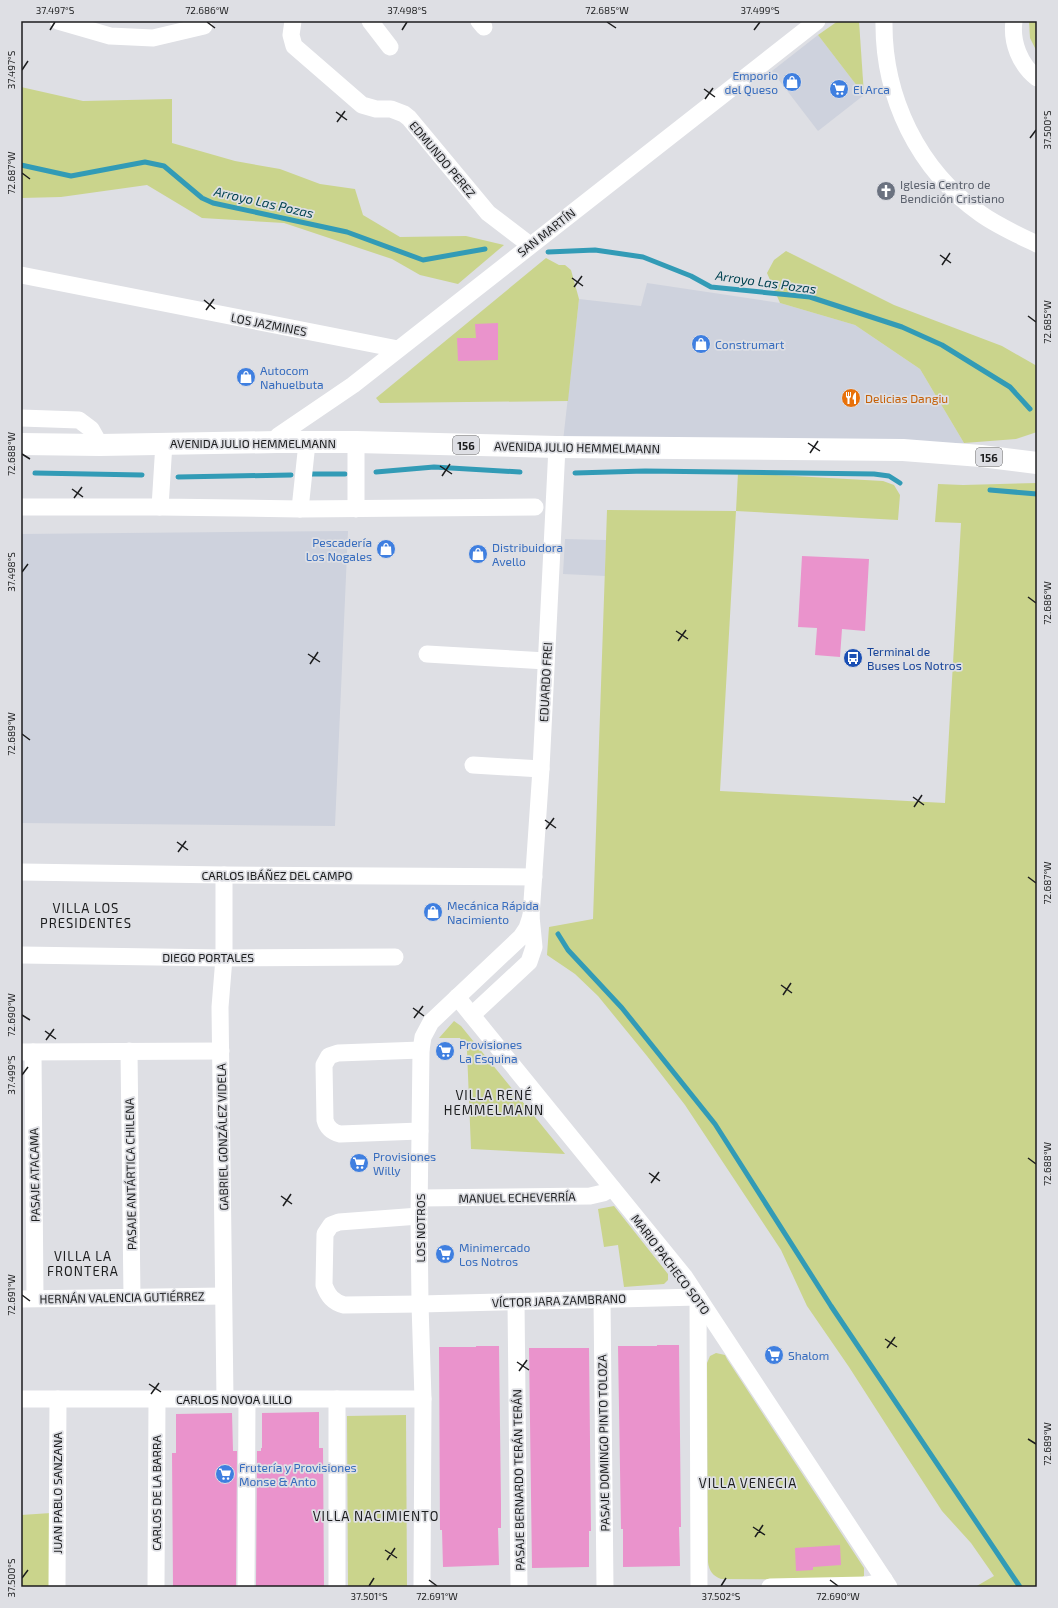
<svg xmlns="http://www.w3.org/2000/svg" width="1058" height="1608" viewBox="0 0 1058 1608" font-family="'Exo 2',sans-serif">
<rect width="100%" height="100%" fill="#dedfe4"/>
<g fill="#ced2dd">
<polygon points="818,35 864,95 818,131 772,71"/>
<polygon points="647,283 780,303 855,325 920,369 964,443 563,441 579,299 641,306"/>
<polygon points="348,531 335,826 21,823 21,534"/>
<polygon points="565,539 606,540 605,576 563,574"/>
</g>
<g fill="#cad48c">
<polygon points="838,21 859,21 864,95 818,35"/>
<polygon points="1029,21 1037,21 1037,52 1030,38"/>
<polygon points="21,87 83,101 172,99 172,143 235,161 280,169 320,184 355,189 363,215 400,237 466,236 504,245 458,284 420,275 392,259 284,223 202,218 147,185 61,197 21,198"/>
<polygon points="786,251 894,305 1002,346 1037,366 1037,432 1016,439 964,443 920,369 855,325 780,303 767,273 774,260"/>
<polygon points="546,258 559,265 565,265 571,270 579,299 568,401 380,403 376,398"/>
<polygon points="738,473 883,481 894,485 900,495 898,520 736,511 720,791 945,803 961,523 935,522 938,484 963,485 1037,483 1037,1587 975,1587 994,1576 971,1543 942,1511 903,1451 849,1367 807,1306 781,1250 685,1105 647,1056 598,996 575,974 547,955 549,927 593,919 607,510 736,511"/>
<polygon points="454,1021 461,1026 565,1154 471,1149 467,1051 460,1038 439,1038"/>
<polygon points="614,1206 668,1274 668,1280 664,1284 624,1287 618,1245 604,1247 598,1209"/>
<path d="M716,1353L725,1355L727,1359L864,1568V1576L858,1580L721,1579C713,1576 709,1571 708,1562L707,1363L710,1356Z"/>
<polygon points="406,1415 407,1587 348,1587 347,1416"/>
<polygon points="51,1513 49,1587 21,1587 21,1515"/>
</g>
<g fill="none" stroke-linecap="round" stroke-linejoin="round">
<g stroke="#329bb6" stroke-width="5">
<polyline points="21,165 71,176 145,162 164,166 202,198 213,203 347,232 423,260 485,249"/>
<polyline points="548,252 595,250 643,257 691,276 711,287 810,297 902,327 942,345 1010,387 1030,409"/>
<polyline points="376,472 434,467 520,472"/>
<polyline points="35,473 142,475"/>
<polyline points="575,473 645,471 874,474 889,476 900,483"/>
<polyline points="312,474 345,474"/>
<polyline points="178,477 291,475"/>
<polyline points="990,490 1037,494"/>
<polyline points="558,934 568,950 622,1008 715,1124 831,1306 1020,1587"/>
</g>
</g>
<g fill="#ea93cc">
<polygon points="498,323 498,360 458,361 457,338 476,338 475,324"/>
<polygon points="802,556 869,559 865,631 842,629 840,657 815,655 817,628 798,627"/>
<polygon points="657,1345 679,1345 681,1527 679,1527 680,1566 623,1567 623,1529 621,1529 618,1346 657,1346"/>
<polygon points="476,1346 499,1346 501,1504 501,1528 498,1528 499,1565 443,1567 442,1530 440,1530 439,1347 476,1347"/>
<polygon points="529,1348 589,1348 591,1531 589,1531 589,1567 532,1568"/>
<polygon points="319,1412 319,1448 323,1448 324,1587 256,1587 257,1451 261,1451 261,1448 262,1448 262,1413"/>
<polygon points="232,1413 233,1451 237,1451 236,1587 173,1587 172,1453 176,1453 176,1414"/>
<polygon points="840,1545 841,1565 813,1567 813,1570 796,1571 795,1548"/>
</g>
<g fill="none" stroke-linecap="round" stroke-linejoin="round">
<g stroke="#fff" stroke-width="17">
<polyline points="58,21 110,36 153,38 204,26"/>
<polyline points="293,21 291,35 294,46 362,105 376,109 391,109 404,114 409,118 488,213 530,245"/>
<polyline points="370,21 390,47"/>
<polyline points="479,21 484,27"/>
<path d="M884,21C883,97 918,170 981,214C998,226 1018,235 1037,244"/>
<path d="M1014,21C1011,42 1020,65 1037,78"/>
<polyline points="21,275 398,349"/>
<polyline points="21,418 79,420 91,429 100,445"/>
<polyline points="277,442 278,436 353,385 817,21"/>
<polyline points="164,443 160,507 300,509 535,507"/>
<polyline points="21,507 160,507"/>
<polyline points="300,509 307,443"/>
<polyline points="356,509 356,442"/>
<polyline points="427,654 546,661"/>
<polyline points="473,765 541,769"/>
<polyline points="21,872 224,875 534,877"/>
<polyline points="224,875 224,958 220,1007 225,1399"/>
<polyline points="21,955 224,958 395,957"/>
<polyline points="457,997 684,1276 889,1587"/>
<polyline points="472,1015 529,962 534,947 531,916 541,769 557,447"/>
<polyline points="129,1051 132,1297"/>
<polyline points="21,1052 221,1051"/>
<polyline points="33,1052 35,1298"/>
<path d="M420,1131L340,1134C332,1132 327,1128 325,1120L324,1065L329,1056L338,1053L421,1050"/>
<polyline points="420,1198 590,1196 603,1193 612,1188"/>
<path d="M419,1216L339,1222L331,1225L325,1234L324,1285C328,1296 333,1302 344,1305L420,1304L698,1297L699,1587"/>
<polyline points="21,1299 223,1296"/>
<polyline points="602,1299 605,1587"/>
<polyline points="516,1302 519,1587"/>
<polyline points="21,1399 423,1399"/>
<polyline points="57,1587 58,1399"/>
<polyline points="156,1587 157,1399"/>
<polyline points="246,1587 247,1399"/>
<polyline points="337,1587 337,1399"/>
<polyline points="422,1587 423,1399 420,1304 419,1216 421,1050 423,1037 431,1022 521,937 527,928 531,916"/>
<polyline points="770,1587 866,1585 877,1583 884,1579"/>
</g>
<polyline stroke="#fff" stroke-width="22" points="21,444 100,445 277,442 356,442 557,447 903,450 981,456 1037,463"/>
</g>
<path fill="none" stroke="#1c1d1e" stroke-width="1.5" d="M207,22L215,28M607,22L616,28M50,30L55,22M402,30L407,22M754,30L760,22M22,70L28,61M704,89L715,97M705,99L713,88M336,112L347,120M337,122L345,111M1030,138L1036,130M22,173L30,179M940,255L951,263M942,265L950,253M572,278L583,286M574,287L582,276M204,300L215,309M206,310L214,299M1028,316L1036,322M808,443L820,451M810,453L818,441M22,454L30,459M440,466L452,474M442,476L450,464M72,489L83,497M74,498L82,487M22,572L28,564M1028,597L1036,603M676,631L688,639M678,641L686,630M308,654L320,662M310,664L318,652M22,734L30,740M913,797L924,805M914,807L922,795M545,820L556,828M546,829L554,818M177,842L188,850M178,852L186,841M1028,877L1036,883M781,985L792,993M783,995L791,983M413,1008L424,1016M22,1015L30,1020M414,1018L423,1006M45,1031L56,1039M46,1040L54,1029M22,1075L28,1067M1028,1158L1036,1164M649,1173L660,1181M651,1183L659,1172M281,1196L292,1204M283,1206L291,1194M22,1295L30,1301M885,1339L897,1347M887,1348L895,1337M517,1362L529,1370M519,1371L527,1360M149,1384L161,1392M151,1394L159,1383M1028,1439L1036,1444M753,1527L765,1535M755,1537L763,1525M385,1550L397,1558M387,1560L395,1548M22,1578L28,1570M429,1580L437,1586M830,1580L838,1586M369,1586L374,1578M721,1586L726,1578"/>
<defs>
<symbol id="shop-disc" viewBox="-11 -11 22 22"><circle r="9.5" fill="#3f7fe0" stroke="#dedfe4"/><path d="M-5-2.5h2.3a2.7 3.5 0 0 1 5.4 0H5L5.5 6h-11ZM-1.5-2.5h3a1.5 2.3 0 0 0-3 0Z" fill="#fff"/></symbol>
<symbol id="supermarket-disc" viewBox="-11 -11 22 22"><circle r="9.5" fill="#3f7fe0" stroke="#dedfe4"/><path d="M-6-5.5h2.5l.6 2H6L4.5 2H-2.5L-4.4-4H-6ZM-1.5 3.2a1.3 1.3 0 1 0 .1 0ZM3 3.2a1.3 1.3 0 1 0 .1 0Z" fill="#fff"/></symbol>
<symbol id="church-disc" viewBox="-11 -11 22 22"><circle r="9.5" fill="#6b7280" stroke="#dedfe4"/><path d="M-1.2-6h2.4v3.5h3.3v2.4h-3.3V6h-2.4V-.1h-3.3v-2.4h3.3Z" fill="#fff"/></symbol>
<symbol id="restaurant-disc" viewBox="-11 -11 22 22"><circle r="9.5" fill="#e8710a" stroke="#dedfe4"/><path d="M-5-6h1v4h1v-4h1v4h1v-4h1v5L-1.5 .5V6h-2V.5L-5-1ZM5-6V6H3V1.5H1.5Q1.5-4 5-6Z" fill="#fff"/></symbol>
<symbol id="bus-disc" viewBox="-11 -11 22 22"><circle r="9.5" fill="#1a4fb4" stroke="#dedfe4"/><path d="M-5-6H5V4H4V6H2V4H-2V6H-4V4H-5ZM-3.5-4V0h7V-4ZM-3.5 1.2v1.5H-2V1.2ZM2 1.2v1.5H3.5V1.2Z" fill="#fff"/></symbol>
</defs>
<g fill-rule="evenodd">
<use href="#shop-disc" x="781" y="71" width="22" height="22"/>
<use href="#supermarket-disc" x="828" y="78" width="22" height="22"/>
<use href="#church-disc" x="875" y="180" width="22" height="22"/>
<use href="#shop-disc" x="690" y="333" width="22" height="22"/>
<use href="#shop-disc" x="235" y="366" width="22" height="22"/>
<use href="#restaurant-disc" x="840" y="387" width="22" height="22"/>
<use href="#shop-disc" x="375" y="538" width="22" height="22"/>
<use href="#shop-disc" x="467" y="543" width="22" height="22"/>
<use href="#bus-disc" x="842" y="647" width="22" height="22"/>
<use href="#shop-disc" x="422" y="901" width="22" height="22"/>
<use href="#supermarket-disc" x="434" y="1040" width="22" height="22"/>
<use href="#supermarket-disc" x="348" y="1152" width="22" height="22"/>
<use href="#supermarket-disc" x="434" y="1243" width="22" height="22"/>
<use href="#supermarket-disc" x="763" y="1344" width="22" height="22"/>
<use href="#supermarket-disc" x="214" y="1463" width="22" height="22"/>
</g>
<g text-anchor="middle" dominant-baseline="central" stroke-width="3.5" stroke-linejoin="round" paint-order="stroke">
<g fill="#dedfe4" stroke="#565759" stroke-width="1">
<rect x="453" y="436" width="26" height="18" rx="3"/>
<rect x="976" y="448" width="26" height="18" rx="3"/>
</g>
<g font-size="11" font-weight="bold" fill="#1c1d1e">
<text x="466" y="445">156</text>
<text x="989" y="457">156</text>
</g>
<g font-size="12" fill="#366cbe" stroke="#dedfe4" text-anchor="start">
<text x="778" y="75" text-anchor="end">Emporio<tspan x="778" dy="14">del Queso</tspan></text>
<text x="853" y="89">El Arca</text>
<text x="715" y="344">Construmart</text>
<text x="260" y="370">Autocom<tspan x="260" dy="14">Nahuelbuta</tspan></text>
<text x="372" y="542" text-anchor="end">Pescadería<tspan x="372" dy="14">Los Nogales</tspan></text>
<text x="492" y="547">Distribuidora<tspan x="492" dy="14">Avello</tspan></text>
<text x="447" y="905">Mecánica Rápida<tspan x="447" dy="14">Nacimiento</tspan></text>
<text x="459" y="1044">Provisiones<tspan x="459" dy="14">La Esquina</tspan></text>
<text x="373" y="1156">Provisiones<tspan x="373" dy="14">Willy</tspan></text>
<text x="459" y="1247">Minimercado<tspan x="459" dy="14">Los Notros</tspan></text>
<text x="788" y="1355">Shalom</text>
<text x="239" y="1467">Frutería y Provisiones<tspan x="239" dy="14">Monse &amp; Anto</tspan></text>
</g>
<g font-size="12" fill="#1c1d1e" stroke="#dedfe4">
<text transform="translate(443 159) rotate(50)">EDMUNDO PEREZ</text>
<text transform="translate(546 232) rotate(-38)">SAN MARTÍN</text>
<text transform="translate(269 324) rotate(11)">LOS JAZMINES</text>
<text x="253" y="443">AVENIDA JULIO HEMMELMANN</text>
<text transform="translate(577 447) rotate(1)">AVENIDA JULIO HEMMELMANN</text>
<text transform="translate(545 682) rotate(-87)">EDUARDO FREI</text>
<text x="277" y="875">CARLOS IBÁÑEZ DEL CAMPO</text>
<text x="208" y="957">DIEGO PORTALES</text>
<text transform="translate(222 1137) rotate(-91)">GABRIEL GONZÁLEZ VIDELA</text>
<text transform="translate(130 1174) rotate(-91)">PASAJE ANTÁRTICA CHILENA</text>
<text transform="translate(34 1175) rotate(-91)">PASAJE ATACAMA</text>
<text transform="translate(517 1197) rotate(-1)">MANUEL ECHEVERRÍA</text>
<text transform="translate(420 1228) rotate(-90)">LOS NOTROS</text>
<text transform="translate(671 1264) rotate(53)">MARIO PACHECO SOTO</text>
<text transform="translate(122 1297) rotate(-1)">HERNÁN VALENCIA GUTIÉRREZ</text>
<text transform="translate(559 1300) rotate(-2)">VÍCTOR JARA ZAMBRANO</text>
<text x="234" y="1399">CARLOS NOVOA LILLO</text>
<text transform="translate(603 1443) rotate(-91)">PASAJE DOMINGO PINTO TOLOZA</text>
<text transform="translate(518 1480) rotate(-91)">PASAJE BERNARDO TERÁN TERÁN</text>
<text transform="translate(57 1493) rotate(-90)">JUAN PABLO SANZANA</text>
<text transform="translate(156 1493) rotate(-90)">CARLOS DE LA BARRA</text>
</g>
<g font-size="12" fill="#5b616d" stroke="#dedfe4" text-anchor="start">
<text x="900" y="184">Iglesia Centro de<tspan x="900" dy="14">Bendición Cristiano</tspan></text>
</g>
<g font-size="12" fill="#c56008" stroke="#dedfe4" text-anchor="start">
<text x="865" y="398">Delicias Dangiu</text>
</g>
<g font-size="12" fill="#164399" stroke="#dedfe4" text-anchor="start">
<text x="867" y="651">Terminal de<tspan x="867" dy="14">Buses Los Notros</tspan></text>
</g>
<g font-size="13" font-style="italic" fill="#014250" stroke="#dedfe4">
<text transform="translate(264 202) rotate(13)">Arroyo Las Pozas</text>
<text transform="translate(766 282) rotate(8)">Arroyo Las Pozas</text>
</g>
<g font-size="13" letter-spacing="1" fill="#1c1d1e" stroke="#dedfe4">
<text x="86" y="908">VILLA LOS<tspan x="86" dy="15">PRESIDENTES</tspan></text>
<text x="494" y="1095">VILLA RENÉ<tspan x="494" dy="15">HEMMELMANN</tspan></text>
<text x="83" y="1256">VILLA LA<tspan x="83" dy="15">FRONTERA</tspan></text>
<text x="748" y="1483">VILLA VENECIA</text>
<text x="376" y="1516">VILLA NACIMIENTO</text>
</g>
</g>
<rect width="1058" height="1608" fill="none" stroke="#dedfe4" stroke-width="44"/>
<rect x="22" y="22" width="1014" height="1564" fill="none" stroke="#1c1d1e" stroke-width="1.5"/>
<g font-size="10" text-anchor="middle" fill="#1c1d1e">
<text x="55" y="14">37.497°S</text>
<text x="207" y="14">72.686°W</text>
<text x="407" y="14">37.498°S</text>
<text x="607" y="14">72.685°W</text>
<text x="760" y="14">37.499°S</text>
<text transform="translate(11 70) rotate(-90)" y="4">37.497°S</text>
<text transform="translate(1047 130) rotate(-90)" y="4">37.500°S</text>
<text transform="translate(11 173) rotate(-90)" y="4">72.687°W</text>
<text transform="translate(1047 322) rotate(-90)" y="4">72.685°W</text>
<text transform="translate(11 454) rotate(-90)" y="4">72.688°W</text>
<text transform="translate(11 572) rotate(-90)" y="4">37.498°S</text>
<text transform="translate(1047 603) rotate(-90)" y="4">72.686°W</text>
<text transform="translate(11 734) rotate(-90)" y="4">72.689°W</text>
<text transform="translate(1047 883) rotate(-90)" y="4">72.687°W</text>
<text transform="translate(11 1015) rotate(-90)" y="4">72.690°W</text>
<text transform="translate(11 1075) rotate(-90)" y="4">37.499°S</text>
<text transform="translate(1047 1164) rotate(-90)" y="4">72.688°W</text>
<text transform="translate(11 1295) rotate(-90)" y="4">72.691°W</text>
<text transform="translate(1047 1444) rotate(-90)" y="4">72.689°W</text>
<text transform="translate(11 1578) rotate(-90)" y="4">37.500°S</text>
<text x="369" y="1600">37.501°S</text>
<text x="437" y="1600">72.691°W</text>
<text x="721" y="1600">37.502°S</text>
<text x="838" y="1600">72.690°W</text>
</g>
</svg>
